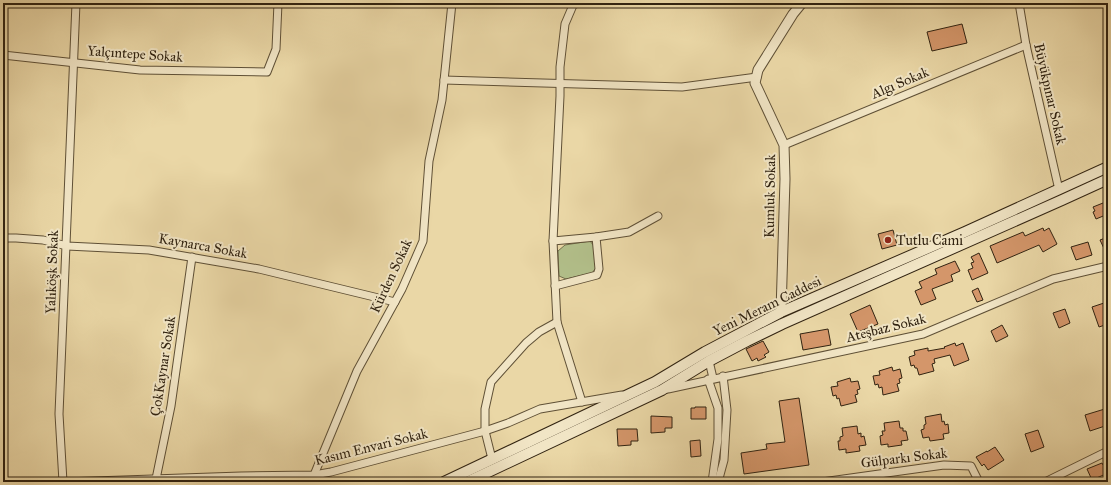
<svg xmlns="http://www.w3.org/2000/svg" width="1111" height="485" viewBox="0 0 1111 485" font-family="'IM FELL Great Primer',serif">
<rect width="100%" height="100%" fill="#ead7a6"/>
<filter id="stains"><feTurbulence type="fractalNoise" baseFrequency=".005" numOctaves="4"/><feColorMatrix values="0 0 0 0 .2 0 0 0 0 .09 0 0 0 0 .02 0 0 0 .5 -.17"/></filter>
<radialGradient id="worn" r=".72"><stop offset=".6" stop-color="#630" stop-opacity="0"/><stop offset="1" stop-color="#630" stop-opacity=".3"/></radialGradient>
<polygon fill="#b2bf8a" stroke="#72714e" points="590,241 594,246 596,268 592,273 566,279 559,276 558,251 565,245"/>
<g fill="#d4966a" stroke="#312311">
<polygon points="962,24 967,43 932,51 927,32"/>
<polygon points="1108,201 1108,214 1096,219 1093,212 1095,211 1093,207"/>
<polygon points="1043,228 1044,231 1049,228 1057,244 1043,252 1039,245 997,263 990,246 1023,232 1025,236"/>
<polygon points="893,230 897,245 882,249 878,234"/>
<polygon points="1108,237 1108,257 1100,240"/>
<polygon points="1088,242 1092,255 1076,260 1071,247"/>
<polygon points="979,253 988,273 972,280 968,270 973,268 971,263 974,262 971,257"/>
<polygon points="955,261 960,271 951,275 953,281 932,289 936,299 921,305 915,291 922,288 919,282 937,274 935,269"/>
<polygon points="978,288 983,300 977,302 972,291"/>
<polygon points="1107,302 1108,306 1108,324 1099,327 1092,307"/>
<polygon points="870,305 878,324 858,332 850,314"/>
<polygon points="1065,309 1070,323 1059,328 1053,313"/>
<polygon points="1002,325 1008,336 996,342 991,331"/>
<polygon points="828,329 831,345 803,350 800,334"/>
<polygon points="763,341 769,352 764,355 766,357 758,361 757,358 752,361 746,349"/>
<polygon points="955,343 956,346 963,343 969,360 954,366 950,355 934,359 935,363 932,364 934,371 919,375 917,368 915,368 914,365 911,366 909,357 915,355 914,351 928,348 928,351 945,348 944,347"/>
<polygon points="892,367 893,371 900,369 902,378 899,379 900,383 897,384 899,391 883,395 882,387 879,388 878,384 875,385 873,376 880,375 879,371"/>
<polygon points="850,378 851,382 858,381 860,389 857,390 858,394 855,395 857,402 841,406 839,398 837,399 836,395 833,396 831,387 838,386 837,382"/>
<polygon points="799,398 809,465 744,474 741,453 767,449 766,444 785,442 779,401"/>
<polygon points="695,407 706,407 706,419 691,419 691,408 695,408"/>
<polygon points="1108,408 1108,425 1090,431 1085,415"/>
<polygon points="941,414 942,422 944,421 945,425 948,424 949,433 943,434 944,439 930,441 929,437 923,438 921,430 924,429 924,425 926,424 925,417"/>
<polygon points="651,416 672,417 672,428 665,428 665,432 651,433"/>
<polygon points="899,421 900,428 903,428 903,431 906,431 908,440 901,441 902,445 888,447 888,444 881,445 880,436 883,435 882,431 885,431 884,423"/>
<polygon points="857,426 858,434 861,433 861,437 864,436 866,445 859,446 860,451 846,453 846,449 839,450 838,441 840,441 840,437 843,436 842,428"/>
<polygon points="617,429 637,429 638,441 631,441 631,445 618,446"/>
<polygon points="1038,430 1044,447 1031,452 1025,434"/>
<polygon points="700,440 701,456 691,457 690,441"/>
<polygon points="995,447 1004,460 988,470 984,464 982,466 976,457 987,451 987,452"/>
<polygon points="1102,463 1103,465 1108,463 1108,473 1092,480 1087,469"/>
</g>
<g fill="none" stroke-linecap="round" stroke-linejoin="round">
<defs>
<g id="minor">
<polyline points="574,3 565,24 560,67 560,96 553,241 557,322 582,402"/>
<polyline points="1019,3 1026,45 1059,190"/>
<polyline points="3,55 140,70 267,72 276,49 278,3"/>
<polyline points="444,80 682,87 757,77"/>
<polyline points="784,145 1026,45"/>
<polyline points="3,241 7,238 16,238 43,240 67,246 149,250 259,269 395,302"/>
<polyline points="553,241 596,237 629,232 658,216"/>
<polyline points="555,286 597,275 599,269 596,237"/>
<polyline points="709,361 713,378"/>
<polyline points="708,379 718,408 718,439 712,482"/>
<polyline points="668,389 923,334 1053,279 1108,266"/>
<polyline points="492,459 485,431 485,409 491,382 526,343 539,332 557,322"/>
<polyline points="484,474 488,482"/>
<polyline points="314,475 357,371 402,289 423,241 429,161 442,100 452,3"/>
<polyline points="156,479 171,406 192,257"/>
<polyline points="63,482 59,414 76,3"/>
<polyline points="64,482 241,476 314,475 331,472 485,431 508,423 540,409 622,395"/>
<polyline points="718,482 724,460 727,410 723,376"/>
<polyline points="822,482 944,465 971,466 979,482"/>
<polyline points="1045,482 1108,451"/>
</g>
<polyline id="tertiary" points="781,312 785,179 784,145 755,83 758,70 793,14 802,3"/>
<g id="secondary">
<polyline points="444,482 655,382 705,352 781,312 965,232 1108,167"/>
<polyline points="467,482 662,390 709,361 747,341 782,324 1062,200 1108,179"/>
</g>
</defs>
<use href="#minor" stroke="#5f5036" stroke-width="9"/>
<use href="#tertiary" stroke="#5f5036" stroke-width="11"/>
<use href="#secondary" stroke="#312311" stroke-width="12"/>
<use href="#minor" stroke="#f1e5c5" stroke-width="7"/>
<use href="#tertiary" stroke="#f1e5c5" stroke-width="9"/>
<use href="#secondary" stroke="#f1e5c5" stroke-width="10"/>
</g>
<circle fill="#8f2418" stroke="#f1e5c5" stroke-width="1.5" cx="888" cy="240" r="4"/>
<g text-anchor="middle" dominant-baseline="central" stroke-width="4" stroke-linejoin="round" paint-order="stroke">
<g font-size="14" fill="#312311" stroke="#f1e5c5">
<text transform="translate(135 54) rotate(4)">Yalçıntepe Sokak</text>
<text transform="translate(900 83) rotate(-23)">Algı Sokak</text>
<text transform="translate(1050 94) rotate(77)">Büyükpınar Sokak</text>
<text transform="translate(770 196) rotate(-89)">Kumluk Sokak</text>
<text transform="translate(203 246) rotate(10)">Kaynarca Sokak</text>
<text transform="translate(52 272) rotate(-88)">Yalıköşk Sokak</text>
<text transform="translate(391 276) rotate(-65)">Kürden Sokak</text>
<text transform="translate(767 306) rotate(-26)">Yeni Meram Caddesi</text>
<text transform="translate(886 328) rotate(-14)">Ateşbaz Sokak</text>
<text transform="translate(163 366) rotate(-81)">ÇokKaynar Sokak</text>
<text transform="translate(371 447) rotate(-14)">Kasım Envari Sokak</text>
<text transform="translate(904 458) rotate(-7)">Gülparkı Sokak</text>
</g>
<g font-size="14" fill="#312311" stroke="#f1e5c5" text-anchor="start">
<text x="896" y="240">Tutlu Cami</text>
</g>
</g>
<rect width="1111" height="485" fill="none" stroke="#ead7a6" stroke-width="16"/>
<rect x="4" y="4" width="1103" height="477" fill="none" stroke="#312311" stroke-width="2"/>
<rect x="8" y="8" width="1095" height="469" fill="none" stroke="#312311"/>
<rect width="100%" height="100%" filter="url(#stains)"/>
<rect width="100%" height="100%" fill="url(#worn)"/>
</svg>
